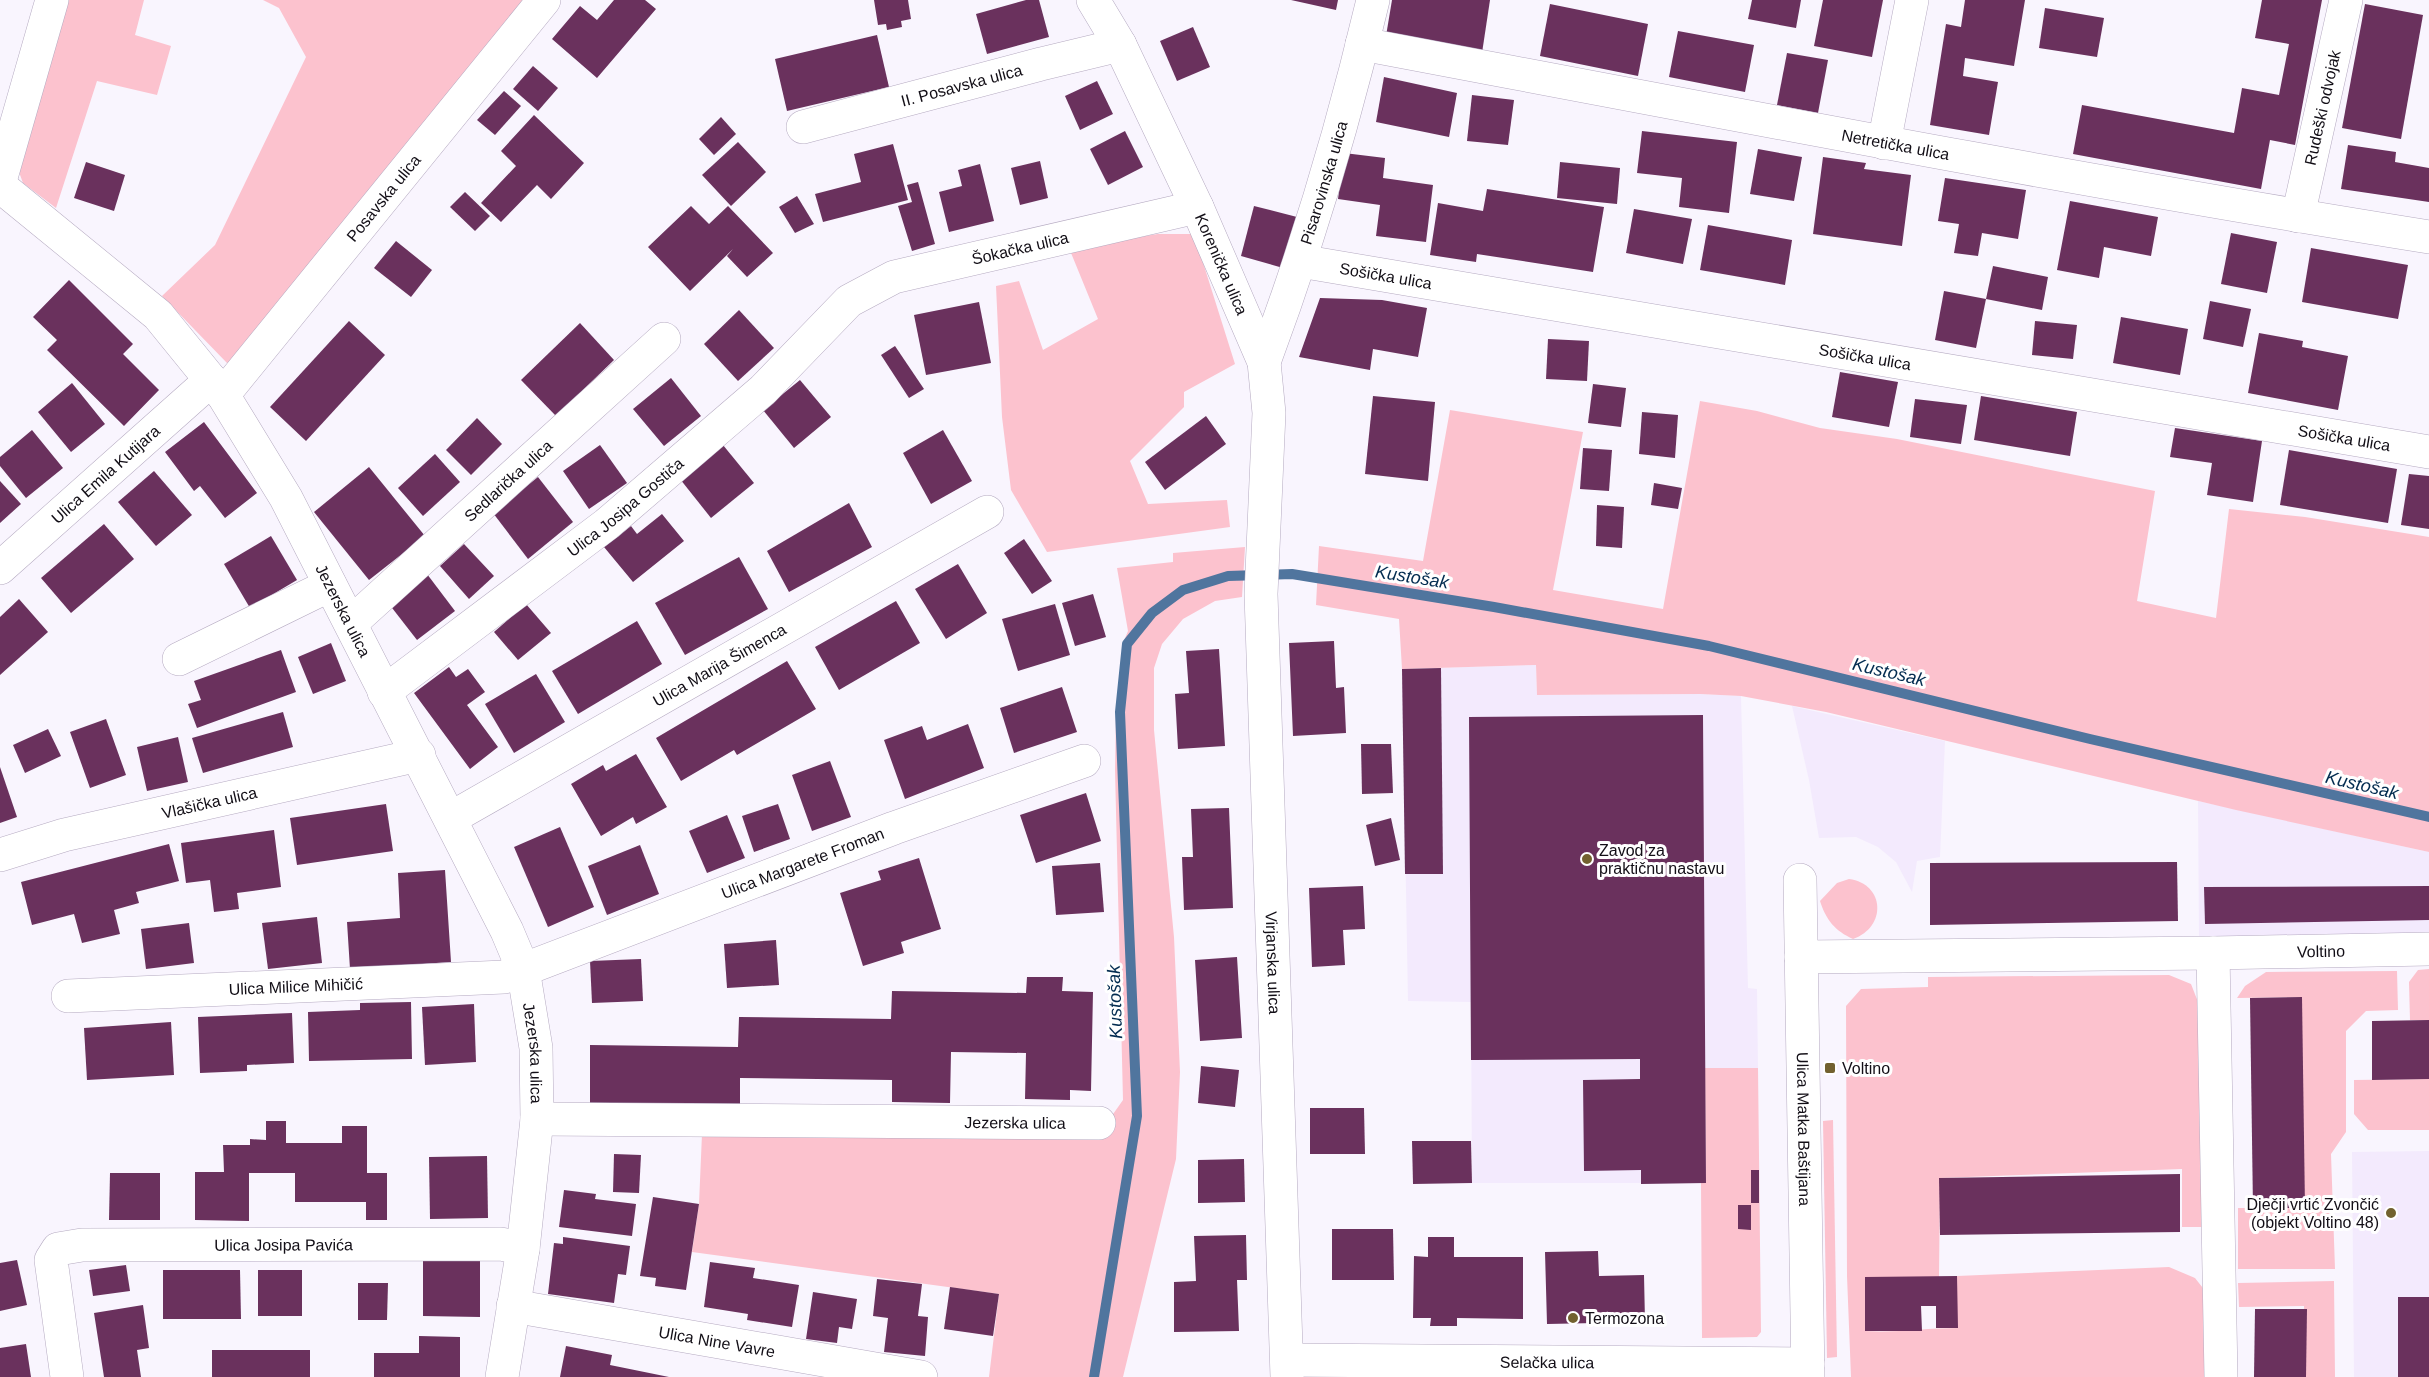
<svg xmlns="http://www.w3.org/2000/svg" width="2429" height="1377" viewBox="0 0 2429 1377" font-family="Helvetica,sans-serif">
<rect width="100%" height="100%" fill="#f9f5fe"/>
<g fill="#f3eafd">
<polygon points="1536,665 1537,695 1700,694 1741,696 1748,988 1757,989 1758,1068 1705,1068 1706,1183 1472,1183 1471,1002 1408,1001 1402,669"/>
<polygon points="1792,706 1945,741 1940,857 1917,861 1912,892 1896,862 1878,847 1856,837 1819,838 1809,780"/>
<polygon points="2198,801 2429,852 2429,936 2199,939"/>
<polygon points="2429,1151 2429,1377 2354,1377 2352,1152"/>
</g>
<g fill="#fcc2ce">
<polygon points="67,0 144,0 135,35 171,46 157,95 97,81 56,208 23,183 19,172"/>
<polygon points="263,0 525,0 243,357 227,363 162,296 215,245 306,57 279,8"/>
<polygon points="1158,234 1194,234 1235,364 1184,392 1184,407 1130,461 1148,504 1227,500 1230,527 1047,552 1011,490 1002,417 996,286 1019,281 1043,350 1098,319 1069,248"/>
<polygon points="1700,401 1757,411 1820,428 1897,439 2155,491 2137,601 2216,618 2229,509 2305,517 2429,537 2429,852 2236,810 1826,712 1741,696 1700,694 1537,695 1536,665 1402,669 1399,619 1316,605 1319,546 1423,561 1450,410 1583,432 1553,590 1663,609"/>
<polygon points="1245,547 1242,597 1215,601 1183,619 1162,644 1154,668 1154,730 1174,937 1180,1072 1176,1159 1123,1377 989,1377 999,1294 692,1252 699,1204 702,1134 1099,1134 1123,1100 1115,770 1116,712 1123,643 1128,631 1117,568 1173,562 1173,553"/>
<path d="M1849,879C1885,884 1887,927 1853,939C1835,931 1826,920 1820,901L1837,883Z"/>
<polygon points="2429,969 2429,1020 2410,1020 2409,982 2418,970"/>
<polygon points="2397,971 2398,1010 2366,1011 2346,1031 2346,1132 2331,1154 2335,1269 2238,1269 2238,1208 2304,1208 2301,997 2237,998 2245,986 2266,972"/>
<path d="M2169,975L2191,984L2200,1007L2203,1227H2182V1169L1940,1178L1939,1277H1865V1331C1896,1333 1926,1328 1957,1328V1276L2169,1267L2195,1278L2210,1297V1377H1851L1847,1276L1846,1006L1861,989L1928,987V977Z"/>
<polygon points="1705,1068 1758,1068 1761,1332 1757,1337 1702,1338 1701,1183 1706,1183"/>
<polygon points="2429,1079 2429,1130 2368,1130 2354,1114 2354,1080"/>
<polygon points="1833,1120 1837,1357 1827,1358 1823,1121"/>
<polygon points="2334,1281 2335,1377 2305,1377 2304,1306 2239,1307 2238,1283"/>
</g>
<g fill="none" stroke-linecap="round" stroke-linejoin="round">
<polyline stroke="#50759e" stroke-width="10" points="1094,1377 1137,1116 1120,712 1127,644 1152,613 1183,590 1228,576 1292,574 1494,607 1709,646 2090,739 2429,817"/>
</g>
<g fill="#6a315d">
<polygon points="614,0 645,0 656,9 597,78 552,39 580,6 597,20"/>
<polygon points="874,0 908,0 911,19 901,21 902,27 887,30 886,24 878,25"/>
<polygon points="1026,0 1039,0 1049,37 987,54 976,14"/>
<polygon points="1291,0 1338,0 1336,10"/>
<polygon points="1392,0 1490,0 1482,53 1386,36"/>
<polygon points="1752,0 1801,0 1796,28 1748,19"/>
<polygon points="1823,0 1883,0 1872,57 1814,46"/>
<polygon points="1965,0 2025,0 2014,66 1965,58 1963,76 1998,82 1989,135 1930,125 1946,24 1961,27"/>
<polygon points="2262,0 2322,0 2295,145 2270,140 2261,189 2073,154 2082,105 2234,133 2242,88 2279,95 2289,44 2255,38"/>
<polygon points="1550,4 1648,24 1638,76 1540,56"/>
<polygon points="2365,4 2423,15 2401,139 2342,128"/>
<polygon points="2045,8 2104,18 2097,57 2039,48"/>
<polygon points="1193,27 1210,67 1177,81 1160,41"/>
<polygon points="1678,31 1754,45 1745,92 1669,77"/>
<polygon points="877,35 889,87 787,111 775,59"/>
<polygon points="1787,53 1828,60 1818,113 1777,105"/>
<polygon points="533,66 558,88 538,111 513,89"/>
<polygon points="1384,77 1457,93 1449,137 1376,122"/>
<polygon points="1097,81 1113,114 1080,130 1065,96"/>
<polygon points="504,91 521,106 495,135 477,120"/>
<polygon points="1472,95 1514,100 1508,145 1467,141"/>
<polygon points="534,115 584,163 551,199 537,185 501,222 481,203 516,166 501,151"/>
<polygon points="721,117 736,134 714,155 699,139"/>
<polygon points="1125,131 1143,167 1108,185 1090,149"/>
<polygon points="1642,131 1737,142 1729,213 1679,207 1682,178 1637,173"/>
<polygon points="738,142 766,172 731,206 702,175"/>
<polygon points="893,144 908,200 823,222 815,194 861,182 854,154"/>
<polygon points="2348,145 2396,152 2395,162 2429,168 2429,202 2341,189"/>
<polygon points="1758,149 1802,157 1794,201 1750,194"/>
<polygon points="1344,153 1385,158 1383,178 1433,185 1426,242 1376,236 1380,205 1338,199"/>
<polygon points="1823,157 1866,163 1864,169 1911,175 1902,246 1813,234"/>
<polygon points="1040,161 1048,198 1020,205 1011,168"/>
<polygon points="86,162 125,175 114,211 74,198"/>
<polygon points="1560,162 1620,168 1617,204 1557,198"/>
<polygon points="980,164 994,221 949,232 939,192 962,186 958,170"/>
<polygon points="1945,178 2026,190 2018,239 1982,233 1978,256 1954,253 1959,224 1938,221"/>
<polygon points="918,182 935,244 912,251 898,206 912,202 907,185"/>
<polygon points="1487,189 1604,207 1593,272 1477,254 1476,262 1430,255 1438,203 1483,211"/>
<polygon points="465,192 490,216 475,231 450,207"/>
<polygon points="797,196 814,224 795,233 779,207"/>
<polygon points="2070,201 2158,217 2151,256 2104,247 2099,278 2057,270"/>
<polygon points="691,206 709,224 728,206 773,253 747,277 727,256 733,249 690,291 648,247"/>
<polygon points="1254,206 1297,217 1283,268 1241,256"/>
<polygon points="1634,209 1692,219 1683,264 1626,253"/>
<polygon points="1708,225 1792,240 1785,285 1700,270"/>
<polygon points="2231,233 2277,242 2267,293 2221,284"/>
<polygon points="396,241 432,270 411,297 374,268"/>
<polygon points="2311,248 2408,265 2398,319 2302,302"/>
<polygon points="1993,266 2048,277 2042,310 1986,299"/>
<polygon points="69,280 133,344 123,354 159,390 124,426 47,350 57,340 33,317"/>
<polygon points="1944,291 1986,299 1976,348 1935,340"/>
<polygon points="1320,298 1382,300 1427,308 1418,357 1373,349 1370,370 1299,357"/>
<polygon points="2210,301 2251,309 2243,347 2203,339"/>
<polygon points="979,302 991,363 926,375 914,315"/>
<polygon points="739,310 774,348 738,381 704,344"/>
<polygon points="2121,317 2188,329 2180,375 2113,363"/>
<polygon points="349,321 385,355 306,441 270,407"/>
<polygon points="2035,321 2077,325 2073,359 2032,355"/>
<polygon points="580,323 614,360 556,416 521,380"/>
<polygon points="2259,333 2303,341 2302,347 2348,356 2338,410 2248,393"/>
<polygon points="1548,339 1589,341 1587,381 1546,379"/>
<polygon points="895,346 924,389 909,398 881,355"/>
<polygon points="1840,372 1898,382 1889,427 1832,417"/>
<polygon points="671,378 701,416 664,446 633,409"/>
<polygon points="800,380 831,417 794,448 763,410"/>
<polygon points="72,383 105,424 71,452 38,412"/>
<polygon points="1593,384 1626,388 1621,427 1588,423"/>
<polygon points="1373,396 1435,402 1428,481 1365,474"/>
<polygon points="1981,396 2077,412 2070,456 1974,440"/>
<polygon points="1915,399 1967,405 1961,444 1910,437"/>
<polygon points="1642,412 1678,415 1675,458 1639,454"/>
<polygon points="1206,416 1226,444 1165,490 1145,462"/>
<polygon points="477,418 502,444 471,475 446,450"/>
<polygon points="204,422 257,493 225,518 200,486 194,491 165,452"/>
<polygon points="2175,428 2262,441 2253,502 2207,495 2212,463 2170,457"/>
<polygon points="32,430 63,468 26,498 0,466 0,457"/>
<polygon points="943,430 972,481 931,504 903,453"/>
<polygon points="600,445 627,483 589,509 563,471"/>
<polygon points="723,445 754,483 711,518 680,479"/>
<polygon points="1583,448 1612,450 1609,491 1580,489"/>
<polygon points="2289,450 2397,469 2388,523 2280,505"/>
<polygon points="435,454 460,482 423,516 398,488"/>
<polygon points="369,467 425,536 369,580 314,512"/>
<polygon points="154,471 192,515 156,546 118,502"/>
<polygon points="2409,474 2429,476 2429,529 2401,525"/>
<polygon points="538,477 573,522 528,559 493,513"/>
<polygon points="0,481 21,504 0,523"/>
<polygon points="1654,483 1682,488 1678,509 1651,505"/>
<polygon points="849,503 872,547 789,592 767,551"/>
<polygon points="1597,505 1624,507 1622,548 1596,546"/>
<polygon points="662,514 684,541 633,582 604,547 631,526 637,534"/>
<polygon points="104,524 134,559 71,613 41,578"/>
<polygon points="271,536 297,580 250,608 224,564"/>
<polygon points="1024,539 1052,581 1032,594 1004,553"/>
<polygon points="464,544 494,576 469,599 440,566"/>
<polygon points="739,557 768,609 685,655 655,603"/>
<polygon points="958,564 987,613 946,639 915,589"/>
<polygon points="427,574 455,611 417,640 389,604"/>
<polygon points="1093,594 1106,637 1075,646 1062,603"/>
<polygon points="19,599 48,632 0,675 0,617"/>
<polygon points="896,601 920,643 839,690 815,647"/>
<polygon points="526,604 551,633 518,660 494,632"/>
<polygon points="1055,604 1070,655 1018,671 1002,619"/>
<polygon points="637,621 662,664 578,714 552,671"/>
<polygon points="1334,641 1336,688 1344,687 1346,733 1293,736 1289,643"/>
<polygon points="331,643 346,681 313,694 298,657"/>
<polygon points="1219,649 1225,746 1178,749 1175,694 1189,693 1186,651"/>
<polygon points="281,650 296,692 197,728 188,704 201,700 194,681"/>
<polygon points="787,661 816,709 737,755 734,750 681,781 656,738"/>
<polygon points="449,667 456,677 468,669 485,692 467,705 498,747 470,769 414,693"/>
<polygon points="1441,668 1443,874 1405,874 1402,669"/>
<polygon points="536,674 565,722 514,753 485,704"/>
<polygon points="1062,687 1077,732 1014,753 1000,708"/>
<polygon points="283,712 293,747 203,773 192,738"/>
<polygon points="1703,715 1706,1183 1641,1184 1641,1170 1584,1171 1583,1080 1640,1079 1640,1059 1471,1060 1469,717"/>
<polygon points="106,719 126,775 90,788 70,732"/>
<polygon points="968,724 984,768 905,799 884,740 922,726 927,740"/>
<polygon points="48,729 61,756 25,773 13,745"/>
<polygon points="178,737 188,782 147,791 137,747"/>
<polygon points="1361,744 1391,744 1393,793 1362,794"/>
<polygon points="636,754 667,807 636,824 633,817 601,836 571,784 603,765 606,771"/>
<polygon points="830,761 851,817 812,831 792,775"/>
<polygon points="0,767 17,817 0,823"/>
<polygon points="1086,793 1101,841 1036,863 1020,815"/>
<polygon points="386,804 393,851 297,865 290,818"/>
<polygon points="778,804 790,839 754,852 742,816"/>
<polygon points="1229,808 1233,908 1184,910 1182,857 1193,857 1191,809"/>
<polygon points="727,815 745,858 707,873 689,831"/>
<polygon points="1391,818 1400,860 1375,866 1366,825"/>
<polygon points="560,827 594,907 548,927 514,847"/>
<polygon points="274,830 281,887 237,893 239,909 214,912 210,880 186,883 181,843"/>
<polygon points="169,844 179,881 136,892 139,903 114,910 120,934 82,943 74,914 32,925 21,882"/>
<polygon points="640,845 659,894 607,915 588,866"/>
<polygon points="919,858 941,929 901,942 904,953 863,966 840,893 881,880 878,871"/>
<polygon points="2177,862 2178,921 1930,925 1930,863"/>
<polygon points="1100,863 1104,912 1056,915 1052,866"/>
<polygon points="445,870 451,962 350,969 347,922 400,918 398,873"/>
<polygon points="1363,886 1365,929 1343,930 1345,965 1312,967 1309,888"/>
<polygon points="2429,886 2429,920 2205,924 2204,887"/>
<polygon points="317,917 322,963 268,969 262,923"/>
<polygon points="189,923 194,963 146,969 141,929"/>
<polygon points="776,940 779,985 727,988 724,944"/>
<polygon points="1237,957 1242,1038 1200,1041 1195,960"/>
<polygon points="641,959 643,1001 592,1003 590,961"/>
<polygon points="1027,977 1063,977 1062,991 1093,992 1091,1091 1070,1090 1070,1100 1025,1099 1026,1053 951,1052 950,1103 892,1102 892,1080 740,1078 740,1106 590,1103 590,1045 738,1047 739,1017 891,1019 892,991 1026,993"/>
<polygon points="2302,997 2305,1208 2253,1208 2250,998"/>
<polygon points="411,1002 412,1059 309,1061 308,1012 360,1010 360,1003"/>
<polygon points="474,1004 476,1062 425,1065 422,1007"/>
<polygon points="292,1013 294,1063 247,1065 247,1071 200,1073 198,1017"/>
<polygon points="2429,1020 2429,1079 2372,1080 2372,1021"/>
<polygon points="171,1022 174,1075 87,1080 84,1028"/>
<polygon points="1201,1066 1239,1070 1235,1107 1198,1103"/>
<polygon points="1310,1108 1364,1108 1365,1154 1310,1154"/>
<polygon points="266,1121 286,1121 286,1143 342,1143 342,1126 367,1126 367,1173 387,1173 387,1220 366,1220 366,1202 295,1202 295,1173 249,1173 249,1221 195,1220 195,1172 224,1172 223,1145 250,1145 250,1139 266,1140"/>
<polygon points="1412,1141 1471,1141 1472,1183 1413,1184"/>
<polygon points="614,1154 641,1155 639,1193 613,1192"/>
<polygon points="487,1156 488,1218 430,1219 429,1157"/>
<polygon points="1244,1159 1245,1202 1198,1203 1198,1160"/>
<rect x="1751" y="1170" width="8" height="33"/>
<polygon points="110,1173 160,1173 160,1220 109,1220"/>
<polygon points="2180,1174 2180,1232 1940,1235 1939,1178"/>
<polygon points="564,1190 596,1194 595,1199 636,1204 632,1236 559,1227"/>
<polygon points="653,1197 699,1204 686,1290 655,1286 656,1278 640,1276"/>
<polygon points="1738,1205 1751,1205 1751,1230 1738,1229"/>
<polygon points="1332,1229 1393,1229 1394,1280 1332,1280"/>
<polygon points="1246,1235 1247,1280 1237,1280 1239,1331 1174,1332 1174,1282 1196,1281 1194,1236"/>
<polygon points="563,1237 630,1246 626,1275 618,1274 614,1303 548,1294 554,1243 563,1244"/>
<polygon points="1428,1237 1454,1237 1454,1257 1523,1257 1523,1319 1457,1318 1457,1326 1430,1326 1431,1318 1413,1318 1414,1256 1428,1257"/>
<polygon points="1598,1251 1599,1276 1644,1275 1645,1322 1547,1324 1545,1252"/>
<polygon points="17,1260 27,1305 0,1311 0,1263"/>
<polygon points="423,1260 480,1261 480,1317 423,1316"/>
<polygon points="710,1262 755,1268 753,1278 799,1285 792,1327 747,1320 748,1314 704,1307"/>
<polygon points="126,1265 130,1291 93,1296 89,1270"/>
<polygon points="163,1270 240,1270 241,1319 163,1319"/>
<rect x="258" y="1270" width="44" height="46"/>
<polygon points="1957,1276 1958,1328 1936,1328 1936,1306 1921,1306 1922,1331 1865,1331 1865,1277"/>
<polygon points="877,1279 922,1284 918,1316 928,1317 925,1356 884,1352 888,1318 873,1316"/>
<polygon points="358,1283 388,1283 387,1320 358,1320"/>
<polygon points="950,1287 999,1294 993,1336 944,1329"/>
<polygon points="813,1292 857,1299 852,1329 839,1327 837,1343 806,1339"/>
<rect x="2398" y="1297" width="31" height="80"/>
<polygon points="143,1305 149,1348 137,1350 141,1377 104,1377 94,1313"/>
<polygon points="2255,1309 2307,1309 2306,1377 2254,1377"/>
<polygon points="419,1336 460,1337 460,1377 374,1377 374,1353 419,1353"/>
<polygon points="26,1344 31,1377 0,1377 0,1348"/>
<polygon points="566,1346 612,1355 610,1365 669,1377 560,1377"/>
<rect x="212" y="1350" width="98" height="27"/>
</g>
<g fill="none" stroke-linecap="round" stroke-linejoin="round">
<defs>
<g id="street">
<path id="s1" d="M1093,0L1120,45L1197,207L1264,362L1269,413L1261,594L1287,1377"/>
<path id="s2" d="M1362,44C1717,111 2072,180 2429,237"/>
<path id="s3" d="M803,127L1041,64L1120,45"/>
<polyline points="1884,143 1912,0"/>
<polyline points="0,181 52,0"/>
<path id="s4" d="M0,186L158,315L223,395L286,498L507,931L523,969L536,1048L537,1119L523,1249L502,1377"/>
<path id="s5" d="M2298,216L2346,0"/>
<path id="s6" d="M1300,261L2429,452"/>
<path id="s7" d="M1264,362C1308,244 1344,123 1373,0"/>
<path id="s8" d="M223,395L544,0"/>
<path id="s9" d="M0,568L211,380"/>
<path id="s10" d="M351,623L664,339"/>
<polyline points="179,659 330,585"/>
<path id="s11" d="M384,692L607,524L763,390L849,301L894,277L1197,207"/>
<path id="s12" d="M451,818L987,512"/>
<path id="s13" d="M0,855L64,835L419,755"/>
<path id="s14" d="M1800,880L1808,1377"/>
<polyline points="2213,953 2221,1377"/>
<path id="s15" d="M1801,957L2213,953L2429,949"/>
<path id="s16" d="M68,996L504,977L894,828L1084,761"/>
<path id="s17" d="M537,1119L1099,1123"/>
<path id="s18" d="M513,1306L921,1377"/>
<path id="s19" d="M1287,1360L1808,1364"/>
<path id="s20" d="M67,1377L51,1260L58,1249L82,1245L501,1244L523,1249"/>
</g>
</defs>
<use href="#street" stroke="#b5aac1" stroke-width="34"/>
<use href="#street" stroke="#fff" stroke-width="33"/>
</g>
<g fill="#72612f" stroke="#fff" stroke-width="2">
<circle cx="1587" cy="859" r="6"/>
<rect x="1824" y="1062" width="12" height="12" rx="3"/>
<circle cx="2391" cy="1213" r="6"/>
<circle cx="1573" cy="1318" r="6"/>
</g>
<g text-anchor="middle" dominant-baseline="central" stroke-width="6" stroke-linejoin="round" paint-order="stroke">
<g font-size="16" fill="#120e16" stroke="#fff">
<text stroke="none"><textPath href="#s3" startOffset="164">II. Posavska ulica</textPath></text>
<text stroke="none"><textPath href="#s5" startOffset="111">Rudeški odvojak</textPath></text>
<text stroke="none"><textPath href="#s2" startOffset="543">Netretička ulica</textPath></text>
<text stroke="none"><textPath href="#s7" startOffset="189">Pisarovinska ulica</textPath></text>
<text stroke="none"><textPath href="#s8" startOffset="254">Posavska ulica</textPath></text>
<text stroke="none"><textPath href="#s11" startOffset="789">Šokačka ulica</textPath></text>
<text stroke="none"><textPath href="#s1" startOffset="294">Korenička ulica</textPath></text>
<text stroke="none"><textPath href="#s6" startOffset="87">Sošička ulica</textPath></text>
<text stroke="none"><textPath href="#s6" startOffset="573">Sošička ulica</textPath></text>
<text stroke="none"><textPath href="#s6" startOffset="1059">Sošička ulica</textPath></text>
<text stroke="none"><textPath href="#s9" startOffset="141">Ulica Emila Kutijara</textPath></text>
<text stroke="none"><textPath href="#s10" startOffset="212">Sedlarička ulica</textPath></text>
<text stroke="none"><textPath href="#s11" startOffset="304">Ulica Josipa Gostiča</textPath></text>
<text stroke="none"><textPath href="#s4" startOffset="554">Jezerska ulica</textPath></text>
<text stroke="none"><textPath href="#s12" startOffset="309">Ulica Marija Šimenca</textPath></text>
<text stroke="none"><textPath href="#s13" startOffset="216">Vlašička ulica</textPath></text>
<text stroke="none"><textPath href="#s16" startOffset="756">Ulica Margarete Froman</textPath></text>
<text stroke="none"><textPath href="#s15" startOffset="520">Voltino</textPath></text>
<text stroke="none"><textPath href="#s1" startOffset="1002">Virjanska ulica</textPath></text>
<text stroke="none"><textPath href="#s16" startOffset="228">Ulica Milice Mihičić</textPath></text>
<text stroke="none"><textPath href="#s4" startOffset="1040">Jezerska ulica</textPath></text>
<text stroke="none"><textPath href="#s17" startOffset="478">Jezerska ulica</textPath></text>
<text stroke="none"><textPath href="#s14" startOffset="249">Ulica Matka Baštijana</textPath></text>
<text stroke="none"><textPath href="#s20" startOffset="357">Ulica Josipa Pavića</textPath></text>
<text stroke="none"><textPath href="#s18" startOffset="207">Ulica Nine Vavre</textPath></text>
<text stroke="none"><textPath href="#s19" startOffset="260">Selačka ulica</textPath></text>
</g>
<g font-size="16" fill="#120e16" stroke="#fff" text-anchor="start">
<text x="1599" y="850">Zavod za<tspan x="1599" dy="18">praktičnu nastavu</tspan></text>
<text x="1842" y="1068">Voltino</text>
<text x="2379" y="1204" text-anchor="end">Dječji vrtić Zvončić<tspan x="2379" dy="18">(objekt Voltino 48)</tspan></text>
<text x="1585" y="1318">Termozona</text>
</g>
<g font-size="18" font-style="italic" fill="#032c50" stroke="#fff">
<text transform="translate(1412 577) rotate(9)">Kustošak</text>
<text transform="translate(1889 672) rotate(13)">Kustošak</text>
<text transform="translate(2362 785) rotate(13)">Kustošak</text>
<text transform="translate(1115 1002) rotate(-92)">Kustošak</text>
</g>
</g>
</svg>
